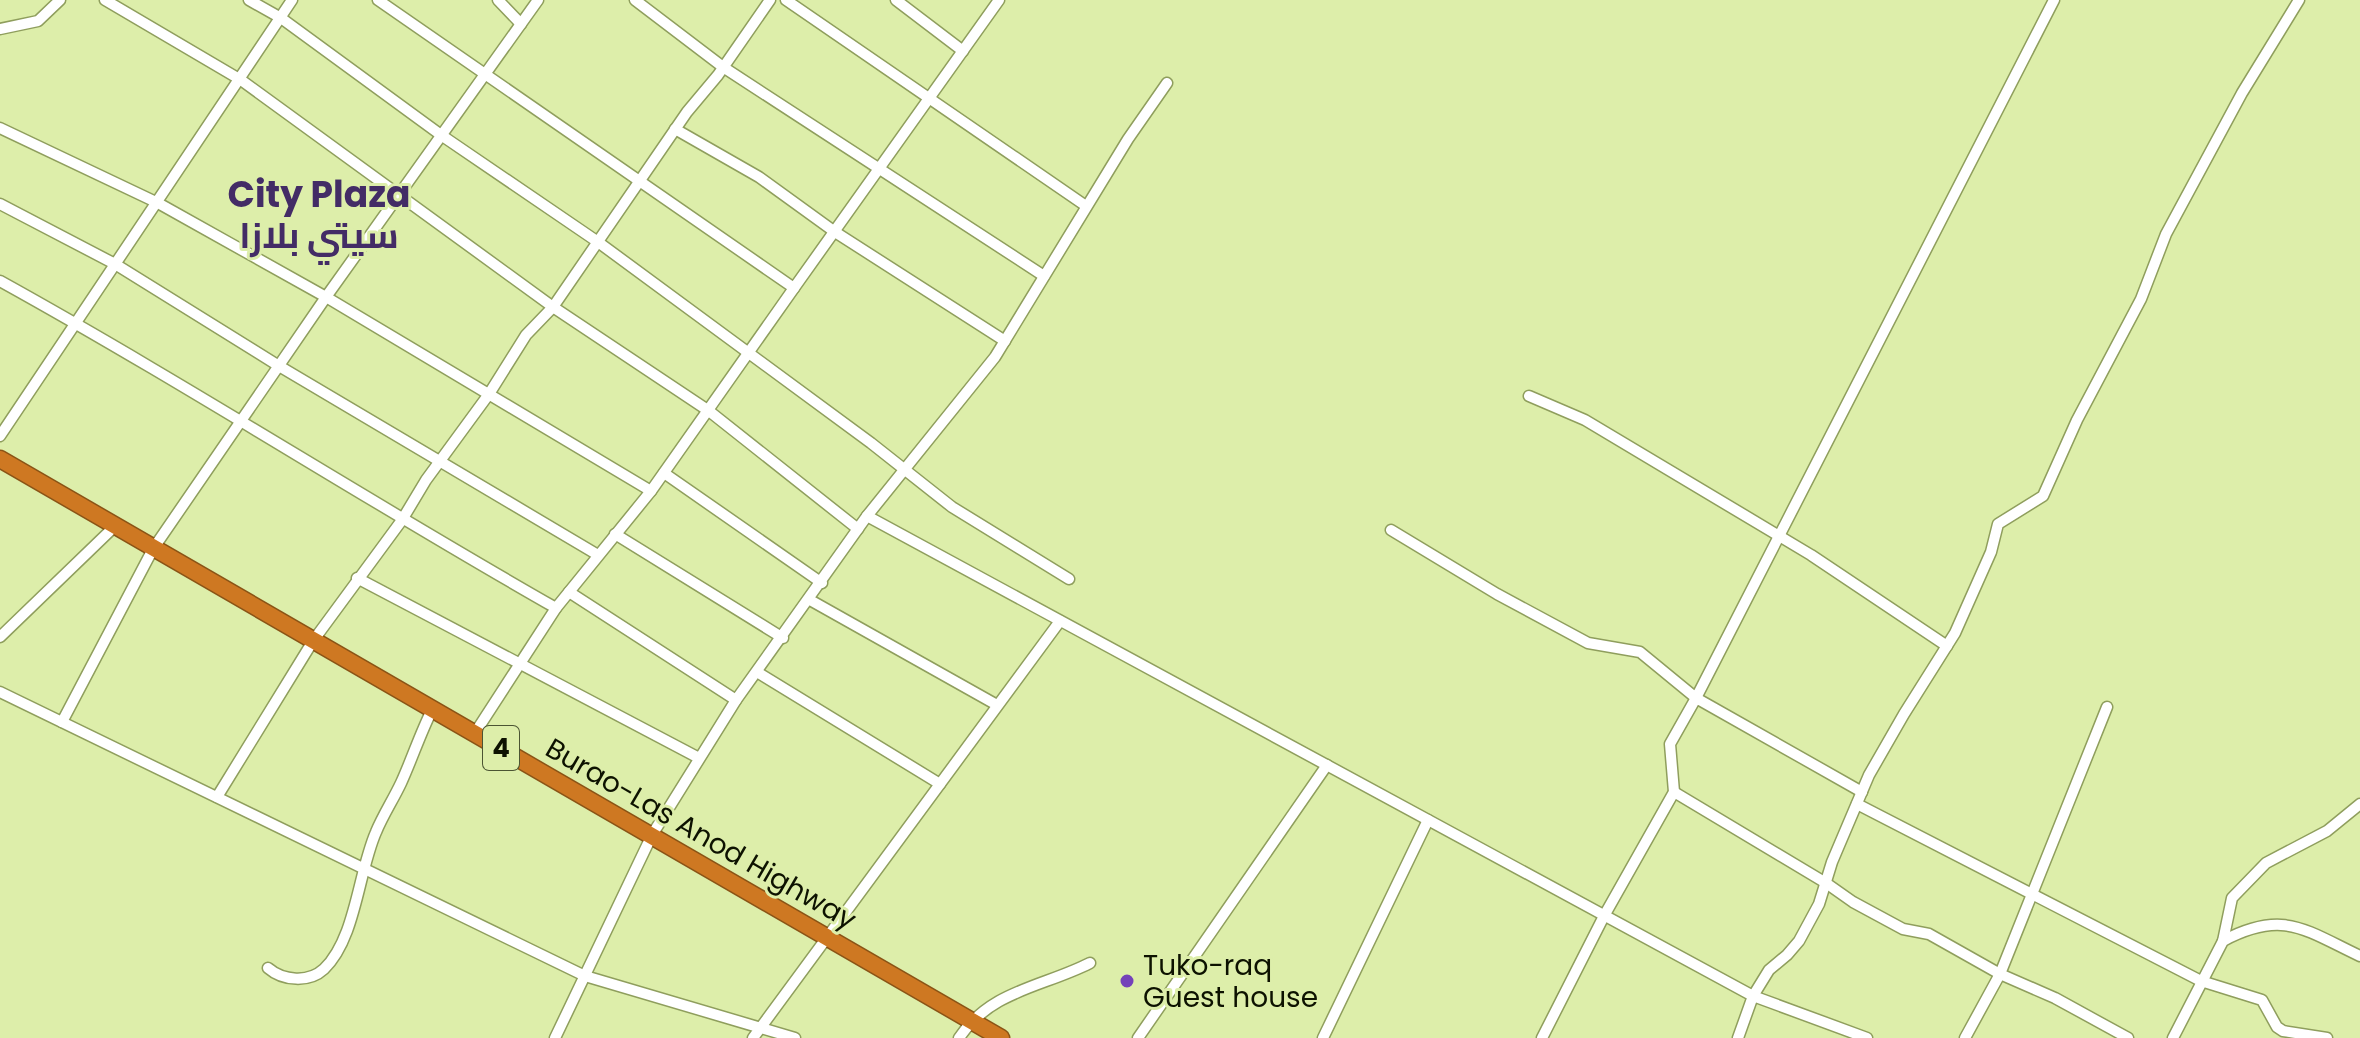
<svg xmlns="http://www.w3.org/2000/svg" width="2360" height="1038" viewBox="0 0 2360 1038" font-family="Poppins,Cairo,sans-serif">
<rect width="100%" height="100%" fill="#dea"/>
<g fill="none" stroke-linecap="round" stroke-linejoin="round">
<defs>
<g id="minor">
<polyline points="105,0 241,80 553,307 709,411 858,529"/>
<polyline points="249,0 281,18 441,135 598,242 871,443 952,507 1069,579"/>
<polyline points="378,0 794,288 999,0"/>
<polyline points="498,0 521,24"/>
<polyline points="635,0 723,67 1044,276"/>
<polyline points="786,0 1086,206"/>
<polyline points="896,0 963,51"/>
<polyline points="0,29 38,21 60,0"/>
<polyline points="0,128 158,203 326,297 651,491"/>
<polyline points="675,129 759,177 835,232 1005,341"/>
<polyline points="0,204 115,264 279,366 598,555"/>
<path d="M0,281C188,385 369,502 556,608"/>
<polyline points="1529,396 1585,420 1811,555 1947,646"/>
<polyline points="0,436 292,0"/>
<polyline points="664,473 822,583"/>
<polyline points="867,516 1753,996 1867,1038"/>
<polyline points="1391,530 1497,594 1588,643 1640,652 1696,698 2054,0"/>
<polyline points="615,534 783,638"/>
<polyline points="357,578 699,758"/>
<polyline points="569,592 736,700"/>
<polyline points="810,600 997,705"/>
<polyline points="0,637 114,527"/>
<polyline points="757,672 940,784"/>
<polyline points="0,692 585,976 795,1038"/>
<polyline points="62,722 153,549 326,297 538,0"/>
<polyline points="475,733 556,608 651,491 794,288"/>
<polyline points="1674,792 1826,883 1853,902 1903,929 1929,934 2000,974 2055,998 2128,1038"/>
<polyline points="217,797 313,641 402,520 426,480 489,394 526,335 553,307 687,112 718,75 770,0"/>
<polyline points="1857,804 2201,981 2262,1000 2277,1027 2283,1031 2327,1038"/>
<polyline points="2223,941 2232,898 2266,863 2327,831 2360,804"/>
<path d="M268,968C283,981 309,983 324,969C356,938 358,873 376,832C383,815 393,800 401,783C412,759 420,734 432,710"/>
<polyline points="555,1038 652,835 736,700 867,516 995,357 1128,139 1167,83"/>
<polyline points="753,1038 1060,621"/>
<path d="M959,1038C991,990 1043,987 1090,963"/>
<polyline points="1138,1038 1327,765"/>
<polyline points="1323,1038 1428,820"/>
<polyline points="1542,1038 1604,916 1674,792 1670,744 1696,698 1862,792"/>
<polyline points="1738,1038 1753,996 1769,970 1787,955 1799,941 1819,904 1832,862 1869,775 1904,714 1955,633 1991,552 1998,524 2043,496 2077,420 2141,299 2166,234 2242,93 2299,0"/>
<polyline points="1965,1038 2000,974 2107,707"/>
<path d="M2173,1038L2223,941C2283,909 2305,930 2360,956"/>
</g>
<polyline id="highway" points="0,459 1001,1038"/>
</defs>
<use href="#minor" stroke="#8f9e5d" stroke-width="13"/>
<use href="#highway" stroke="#8a5416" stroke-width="19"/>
<use href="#minor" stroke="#fff" stroke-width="10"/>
<use href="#highway" stroke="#ce7822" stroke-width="16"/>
</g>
<circle fill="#7442b9" stroke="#dea" stroke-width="3" cx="1127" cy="981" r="8"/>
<g text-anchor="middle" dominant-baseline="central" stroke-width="6" stroke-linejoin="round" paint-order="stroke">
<rect fill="#dea" stroke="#4b5433" stroke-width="2" x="483" y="726" width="36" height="44" rx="6"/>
<g font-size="26" font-weight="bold" fill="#0d1200">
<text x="501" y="748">4</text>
</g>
<g font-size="28" fill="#0d1200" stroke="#dea">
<text transform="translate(701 834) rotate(30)">Burao-Las Anod Highway</text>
</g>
<g font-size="28" fill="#0d1200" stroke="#dea" text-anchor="start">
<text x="1143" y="965">Tuko-raq<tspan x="1143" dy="32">Guest house</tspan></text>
</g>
<g font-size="36" font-weight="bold" fill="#432c66" stroke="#dea">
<text x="319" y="194">City Plaza<tspan x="319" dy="41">سيتي بلازا</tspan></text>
</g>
</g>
</svg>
